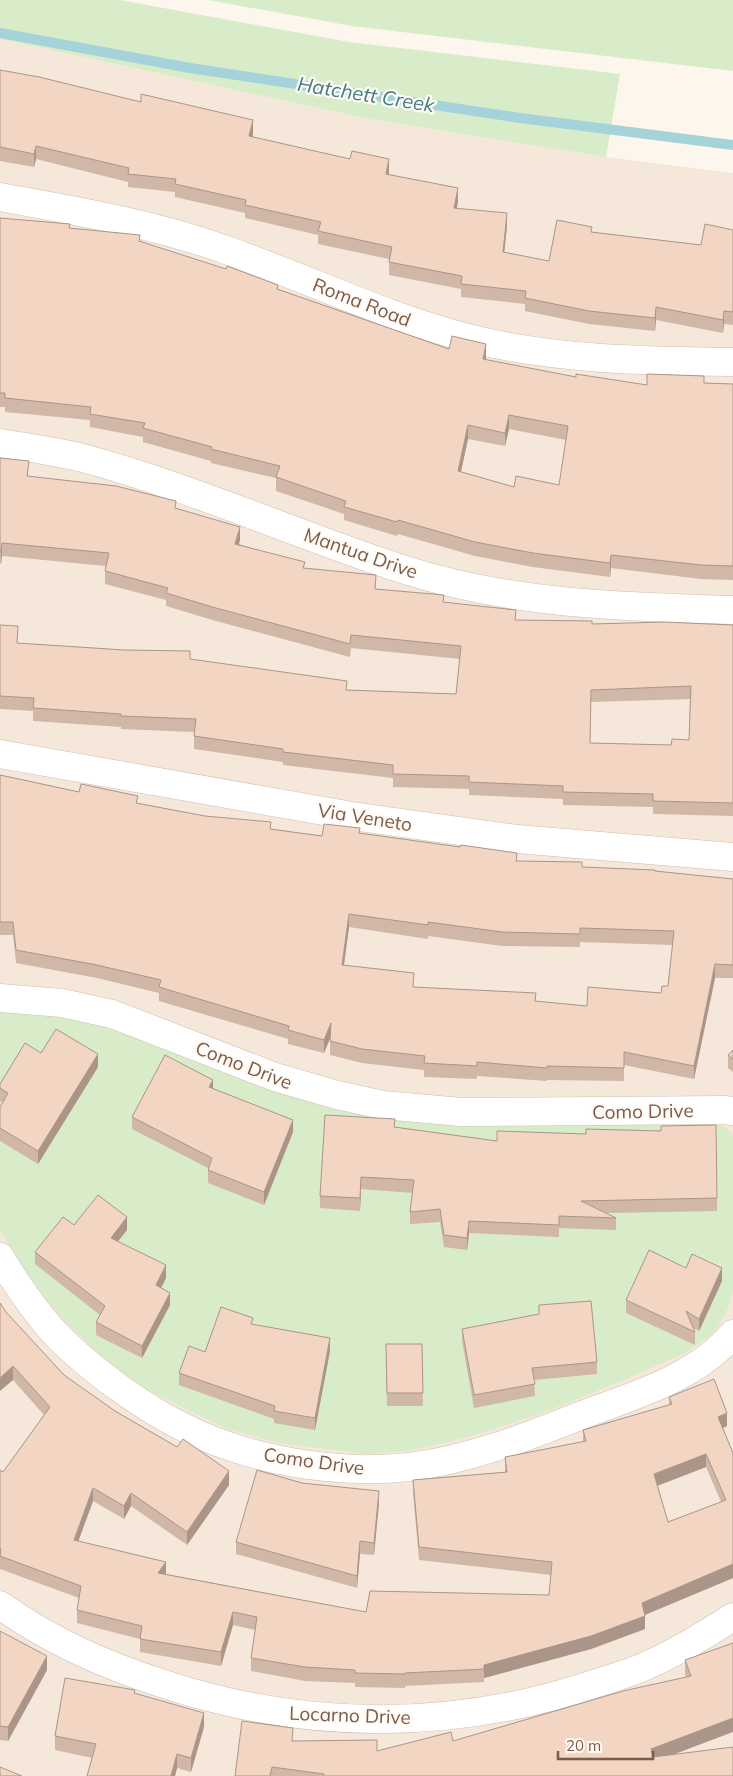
<svg xmlns="http://www.w3.org/2000/svg" width="733" height="1776" viewBox="0 0 733 1776" font-family="Mulish,sans-serif">
<rect width="100%" height="100%" fill="#fdf6ec"/>
<polygon fill="#f5e8da" points="0,39 369,119 606,157 733,173 733,1776 0,1776"/>
<g fill="#d8ecc9">
<polygon points="0,0 120,0 349,42 620,74 606,157 369,119 0,39"/>
<polygon points="208,0 733,0 733,71 352,26"/>
<polygon points="0,1010 63,1017 102,1026 157,1045 280,1092 714,1124 725,1127 733,1135 733,1290 729,1306 720,1323 711,1335 687,1352 636,1375 548,1411 469,1437 407,1451 367,1454 279,1443 225,1428 151,1392 104,1359 62,1319 27,1275 0,1231"/>
</g>
<g fill="none" stroke-linecap="round" stroke-linejoin="round">
<polyline stroke="#a5d3da" stroke-width="10" points="0,33 190,68 520,118 733,145"/>
<defs>
<g id="minor">
<path d="M0,197C77,211 155,224 229,251C311,280 388,318 472,339C558,360 645,361 733,362"/>
<path d="M0,443C26,447 53,451 79,457C189,486 294,534 402,569C510,604 621,607 733,610"/>
<polyline points="0,754 352,816 517,839 733,857"/>
<polyline points="0,998 62,1003 112,1014 275,1077 337,1095 383,1105 461,1112 724,1110 733,1111"/>
<path d="M0,1257C15,1282 32,1307 51,1329C69,1349 90,1366 111,1382C133,1398 155,1413 179,1425C246,1460 334,1475 409,1467C468,1460 527,1437 582,1415C635,1395 696,1378 733,1334"/>
<path d="M0,1605C50,1641 107,1666 164,1684C306,1731 455,1731 597,1683C611,1678 627,1674 641,1668C674,1654 703,1636 733,1617"/>
</g>
</defs>
<use href="#minor" stroke="#d1beb0" stroke-width="29"/>
<use href="#minor" stroke="#fff" stroke-width="28"/>
</g>
<g fill="#d1b7a8" fill-rule="evenodd">
<polygon points="0,70 253,134 252,137 389,172 388,174 458,202 456,208 507,226 504,252 549,261 592,232 701,245 733,230 733,325 724,324 723,333 656,320 655,331 589,324 525,311 525,304 461,297 461,289 389,275 389,259 318,244 318,235 245,218 245,213 175,197 175,192 128,187 128,182 36,159 34,167 0,161"/>
<path d="M0,218L70,228L140,241L278,289L449,349L486,358V360L576,377L647,385L704,383L733,384V580L701,579L611,568L610,577L533,567L475,556L398,534L397,536L344,520V514L276,491V478L211,463V461L143,442V437L90,427V420L5,412V407H0ZM509,429L566,440L559,485L514,487L461,472L468,439L505,446Z"/>
<path d="M0,458L29,476L176,508L240,540L239,544L305,568L376,589L444,603L516,620L592,624L733,625V816L653,814V807L563,805V799L469,795V789L393,787V778L283,765V762L194,749V732L121,729V727L33,721V711L0,709V625L18,643L190,659L347,690L456,694L460,659L351,648L350,657L216,621L166,606V600L105,584V571L106,566L2,556L1,564H0ZM690,699L689,740L671,745L590,743L591,702Z"/>
<path d="M0,775L79,792L271,829L322,836L360,833L517,861L582,867L655,871L733,879V978H715L694,1079L624,1065V1081L547,1080V1081L477,1076V1079L424,1077V1070L362,1063L330,1055V1039L324,1053L288,1044V1039L159,1001V993L97,978L16,963L13,935H0ZM349,927L428,939V936L502,946L580,947V942L673,945L668,986L661,993L587,1006L536,1001L414,987L344,965Z"/>
<polygon points="733,1050 733,1072 728,1068 728,1055"/>
<polygon points="41,1053 98,1067 38,1164 0,1141 0,1107 3,1102 0,1101 0,1084"/>
<polygon points="213,1088 293,1132 264,1205 208,1183 208,1168 132,1129 132,1117"/>
<polygon points="395,1127 717,1198 717,1211 606,1213 616,1218 616,1230 559,1228 559,1237 469,1233 467,1250 444,1247 440,1222 410,1224 410,1212 413,1193 361,1189 360,1211 320,1208 320,1196"/>
<polygon points="74,1225 127,1230 118,1241 166,1278 161,1288 170,1305 142,1358 96,1335 96,1322 100,1315 35,1264 35,1252"/>
<polygon points="686,1268 722,1281 699,1331 693,1328 695,1332 695,1345 626,1313 626,1300"/>
<polygon points="539,1305 597,1362 597,1374 534,1380 535,1396 474,1408 462,1341 462,1329 539,1314"/>
<path d="M6,1312L64,1375L115,1411L229,1485L187,1545L131,1506L124,1519L93,1501L78,1541L166,1574L366,1612L549,1595L551,1575L419,1560L413,1493V1480L505,1472V1457L583,1442V1430L669,1405V1397L727,1426L723,1428L733,1453V1578L645,1615V1629L591,1649L484,1678V1682L405,1686V1688L355,1687V1683L305,1681L251,1671V1658L255,1630L233,1625L221,1666L140,1652V1639L77,1623V1610L79,1598L0,1569V1470L3,1472L44,1415L13,1380ZM706,1467L721,1502L668,1522L657,1486Z"/>
<polygon points="253,1324 330,1351 315,1430 274,1423 274,1419 179,1385 179,1373 205,1352"/>
<polygon points="386,1344 422,1344 423,1406 387,1406"/>
<polygon points="302,1483 379,1503 374,1555 360,1554 357,1588 236,1554 236,1542"/>
<polygon points="0,1631 47,1670 8,1741 0,1740"/>
<polygon points="733,1643 671,1755 733,1776 235,1776 293,1741 377,1751 453,1741 686,1677 685,1674 685,1660"/>
<polygon points="135,1693 204,1727 191,1772 177,1768 175,1776 87,1776 92,1758 55,1750 55,1736"/>
</g>
<g fill="#aa9588">
<polygon points="253,120 253,134 249,150 249,136"/>
<polygon points="36,146 36,159 34,167 34,154"/>
<polygon points="389,159 389,172 386,187 386,174"/>
<polygon points="458,188 458,202 454,221 454,208"/>
<polygon points="507,213 507,226 503,265 503,252"/>
<polygon points="656,307 656,320 655,331 655,318"/>
<polygon points="724,311 724,324 723,333 723,320"/>
<polygon points="486,344 486,358 483,373 483,359"/>
<polygon points="509,415 509,429 505,446 505,433"/>
<polygon points="468,425 468,439 458,485 458,471"/>
<polygon points="240,527 240,540 235,556 235,544"/>
<polygon points="2,543 2,556 1,564 1,552"/>
<polygon points="611,555 611,568 610,577 610,563"/>
<polygon points="349,914 349,927 342,979 342,965"/>
<polygon points="715,964 715,978 694,1079 694,1066"/>
<polygon points="331,1023 331,1036 324,1053 324,1040"/>
<polygon points="98,1054 98,1067 38,1164 38,1151"/>
<polygon points="213,1080 213,1092 209,1087"/>
<polygon points="293,1120 293,1132 264,1205 264,1192"/>
<polygon points="361,1177 361,1189 360,1211 360,1198"/>
<polygon points="127,1217 127,1230 111,1250 111,1238"/>
<polygon points="469,1221 469,1233 467,1250 467,1238"/>
<polygon points="166,1265 166,1278 156,1298 156,1285"/>
<polygon points="722,1268 722,1281 699,1331 699,1319"/>
<polygon points="170,1293 170,1305 142,1358 142,1346"/>
<polygon points="330,1338 330,1351 315,1430 315,1418"/>
<polygon points="13,1366 13,1380 0,1391 0,1378"/>
<polygon points="727,1413 727,1426 718,1430 718,1417"/>
<polygon points="706,1454 706,1467 654,1487 654,1474"/>
<polygon points="229,1471 229,1485 187,1545 187,1532"/>
<polygon points="93,1488 93,1501 74,1553 74,1540"/>
<polygon points="379,1491 379,1503 374,1555 374,1543"/>
<polygon points="131,1493 131,1506 124,1519 124,1506"/>
<polygon points="360,1541 360,1554 357,1588 357,1576"/>
<polygon points="166,1562 166,1575 158,1573"/>
<polygon points="733,1564 733,1578 642,1616 642,1603"/>
<polygon points="233,1612 233,1625 221,1666 221,1652"/>
<polygon points="645,1616 645,1629 591,1649 484,1678 484,1665"/>
<polygon points="47,1656 47,1670 8,1741 8,1727"/>
<polygon points="204,1713 204,1727 191,1772 191,1758"/>
<polygon points="733,1718 733,1732 651,1763 651,1749"/>
<polygon points="177,1754 177,1768 175,1776 171,1776"/>
</g>
<g fill="#f3d5c3" stroke="#aa9588" fill-rule="evenodd">
<polygon points="0,70 39,77 141,102 141,94 253,120 249,136 350,159 352,151 389,159 386,174 458,188 454,208 507,213 503,252 549,261 557,220 592,227 591,232 701,245 705,224 733,230 733,312 724,311 723,320 656,307 655,318 589,311 525,298 526,291 461,284 462,276 389,262 392,247 318,231 321,222 245,205 246,200 175,184 176,179 128,174 129,168 36,146 34,154 0,147"/>
<path d="M0,218L70,224L69,228L140,235L139,241L226,269L227,266L278,285L277,289L449,349L452,336L486,344L483,359L576,377V374L647,385V374L704,376V383L733,384V566L701,565L611,555L610,563L533,553L475,542L398,520L397,522L344,507L346,501L276,477L280,466L211,449L212,447L143,428L145,423L90,414L91,407L5,398V393H0ZM509,415L568,426L559,485L516,476L514,487L458,471L468,425L505,433Z"/>
<path d="M0,458L29,461L27,476L116,486L176,501L175,508L240,527L235,544L305,562L303,568L376,575L375,589L444,595L443,602L516,610L515,620L592,621V624L664,622L733,625V803L653,801V794L563,792V786L469,782V776L393,774V765L283,752V749L194,736L196,719L121,716V714L33,708L34,698L0,696V625L18,626L17,643L124,650L190,651V659L347,681L346,690L456,694L461,646L351,635L350,644L216,608L166,593L168,588L105,571L109,553L2,543L1,552L0,551ZM691,686L689,740L672,739L671,745L590,743L591,690Z"/>
<path d="M0,775L79,792L81,784L138,796L136,803L205,816L271,822L270,829L322,836L324,824L360,828L359,833L460,847L461,845L517,853L516,861L582,862V867L655,870V871L733,879V965L715,964L694,1066L624,1052V1068L547,1066V1068L477,1062V1066L424,1063L425,1056L362,1049L330,1041L331,1023L324,1040L288,1030L289,1026L159,987L161,980L97,965L16,950L13,922H0ZM349,914L428,925V922L502,932L580,934V928L674,931L668,986H662L661,993L588,987L587,1006L535,1001L536,993L413,987L414,973L342,965Z"/>
<polygon points="56,1029 98,1054 38,1151 0,1128 0,1107 8,1093 0,1088 0,1084 25,1043 41,1053"/>
<polygon points="733,1050 733,1059 728,1055"/>
<polygon points="165,1055 213,1080 209,1087 293,1120 264,1192 208,1170 212,1158 132,1117"/>
<polygon points="325,1115 395,1119 394,1127 497,1141 497,1131 586,1134 586,1129 661,1131 661,1126 716,1125 717,1198 581,1201 616,1218 559,1216 559,1225 469,1221 467,1238 444,1235 440,1209 410,1212 414,1180 361,1177 360,1198 320,1196"/>
<polygon points="98,1195 127,1217 111,1238 166,1265 156,1285 170,1293 142,1346 96,1322 105,1306 35,1252 63,1217 74,1225"/>
<polygon points="649,1250 686,1268 692,1254 722,1268 699,1319 686,1311 695,1332 626,1300"/>
<polygon points="591,1301 597,1362 532,1368 535,1384 474,1395 462,1329 539,1314 539,1305"/>
<path d="M0,1303L6,1312L64,1375L115,1411L177,1447L183,1439L229,1471L187,1532L131,1493L124,1506L93,1488L74,1540L166,1562L158,1573L366,1612L370,1591L549,1595L552,1562L419,1547L413,1480L507,1472L505,1457L586,1441L583,1430L672,1404L669,1397L714,1379L727,1413L718,1417L733,1453V1564L642,1603L645,1616L591,1636L484,1665V1669L405,1673V1674L355,1673V1670L305,1667L251,1658L257,1617L233,1612L221,1652L140,1639L142,1626L77,1610L81,1586L0,1556L1,1549H0V1470L3,1472L50,1407L13,1366L0,1378ZM706,1454L726,1500L668,1522L654,1474Z"/>
<polygon points="221,1307 253,1318 251,1324 330,1338 315,1418 274,1411 275,1406 179,1373 189,1346 205,1352"/>
<polygon points="386,1344 422,1344 423,1393 387,1393"/>
<polygon points="257,1470 302,1483 379,1491 374,1543 360,1541 357,1576 236,1542"/>
<polygon points="0,1631 47,1656 8,1727 0,1726"/>
<polygon points="733,1643 733,1718 651,1749 653,1757 733,1747 733,1776 324,1776 324,1774 272,1767 270,1776 235,1776 242,1721 293,1728 292,1741 377,1740 377,1751 451,1732 453,1741 623,1691 691,1676 685,1660"/>
<polygon points="65,1678 135,1690 134,1693 204,1713 191,1758 177,1754 171,1776 87,1776 96,1744 55,1736"/>
<polygon points="0,1767 22,1776 0,1776"/>
</g>
<g text-anchor="middle" dominant-baseline="central" stroke-width="4.5" stroke-linejoin="round" paint-order="stroke">
<g font-size="19" fill="#7a5c4d" stroke="#fffaf3">
<text transform="translate(362 302) rotate(21)">Roma Road</text>
<text transform="translate(361 553) rotate(19)">Mantua Drive</text>
<text transform="translate(365 817) rotate(9)">Via Veneto</text>
<text transform="translate(244 1065) rotate(21)">Como Drive</text>
<text transform="translate(643 1111) rotate(-1)">Como Drive</text>
<text transform="translate(314 1461) rotate(8)">Como Drive</text>
<text transform="translate(350 1715) rotate(2)">Locarno Drive</text>
</g>
<g font-size="20" font-style="italic" fill="#437c86" stroke="#fffaf3">
<text transform="translate(366 94) rotate(9)">Hatchett Creek</text>
</g>
</g>
<path d="M558 1751v8h95v-8" fill="none" stroke="#7a5c4d" stroke-width="2.5"/>
<text x="566" y="1751" font-size="15" fill="#7a5c4d" stroke="#fffaf3" stroke-width="4" paint-order="stroke">20 m</text>
</svg>
